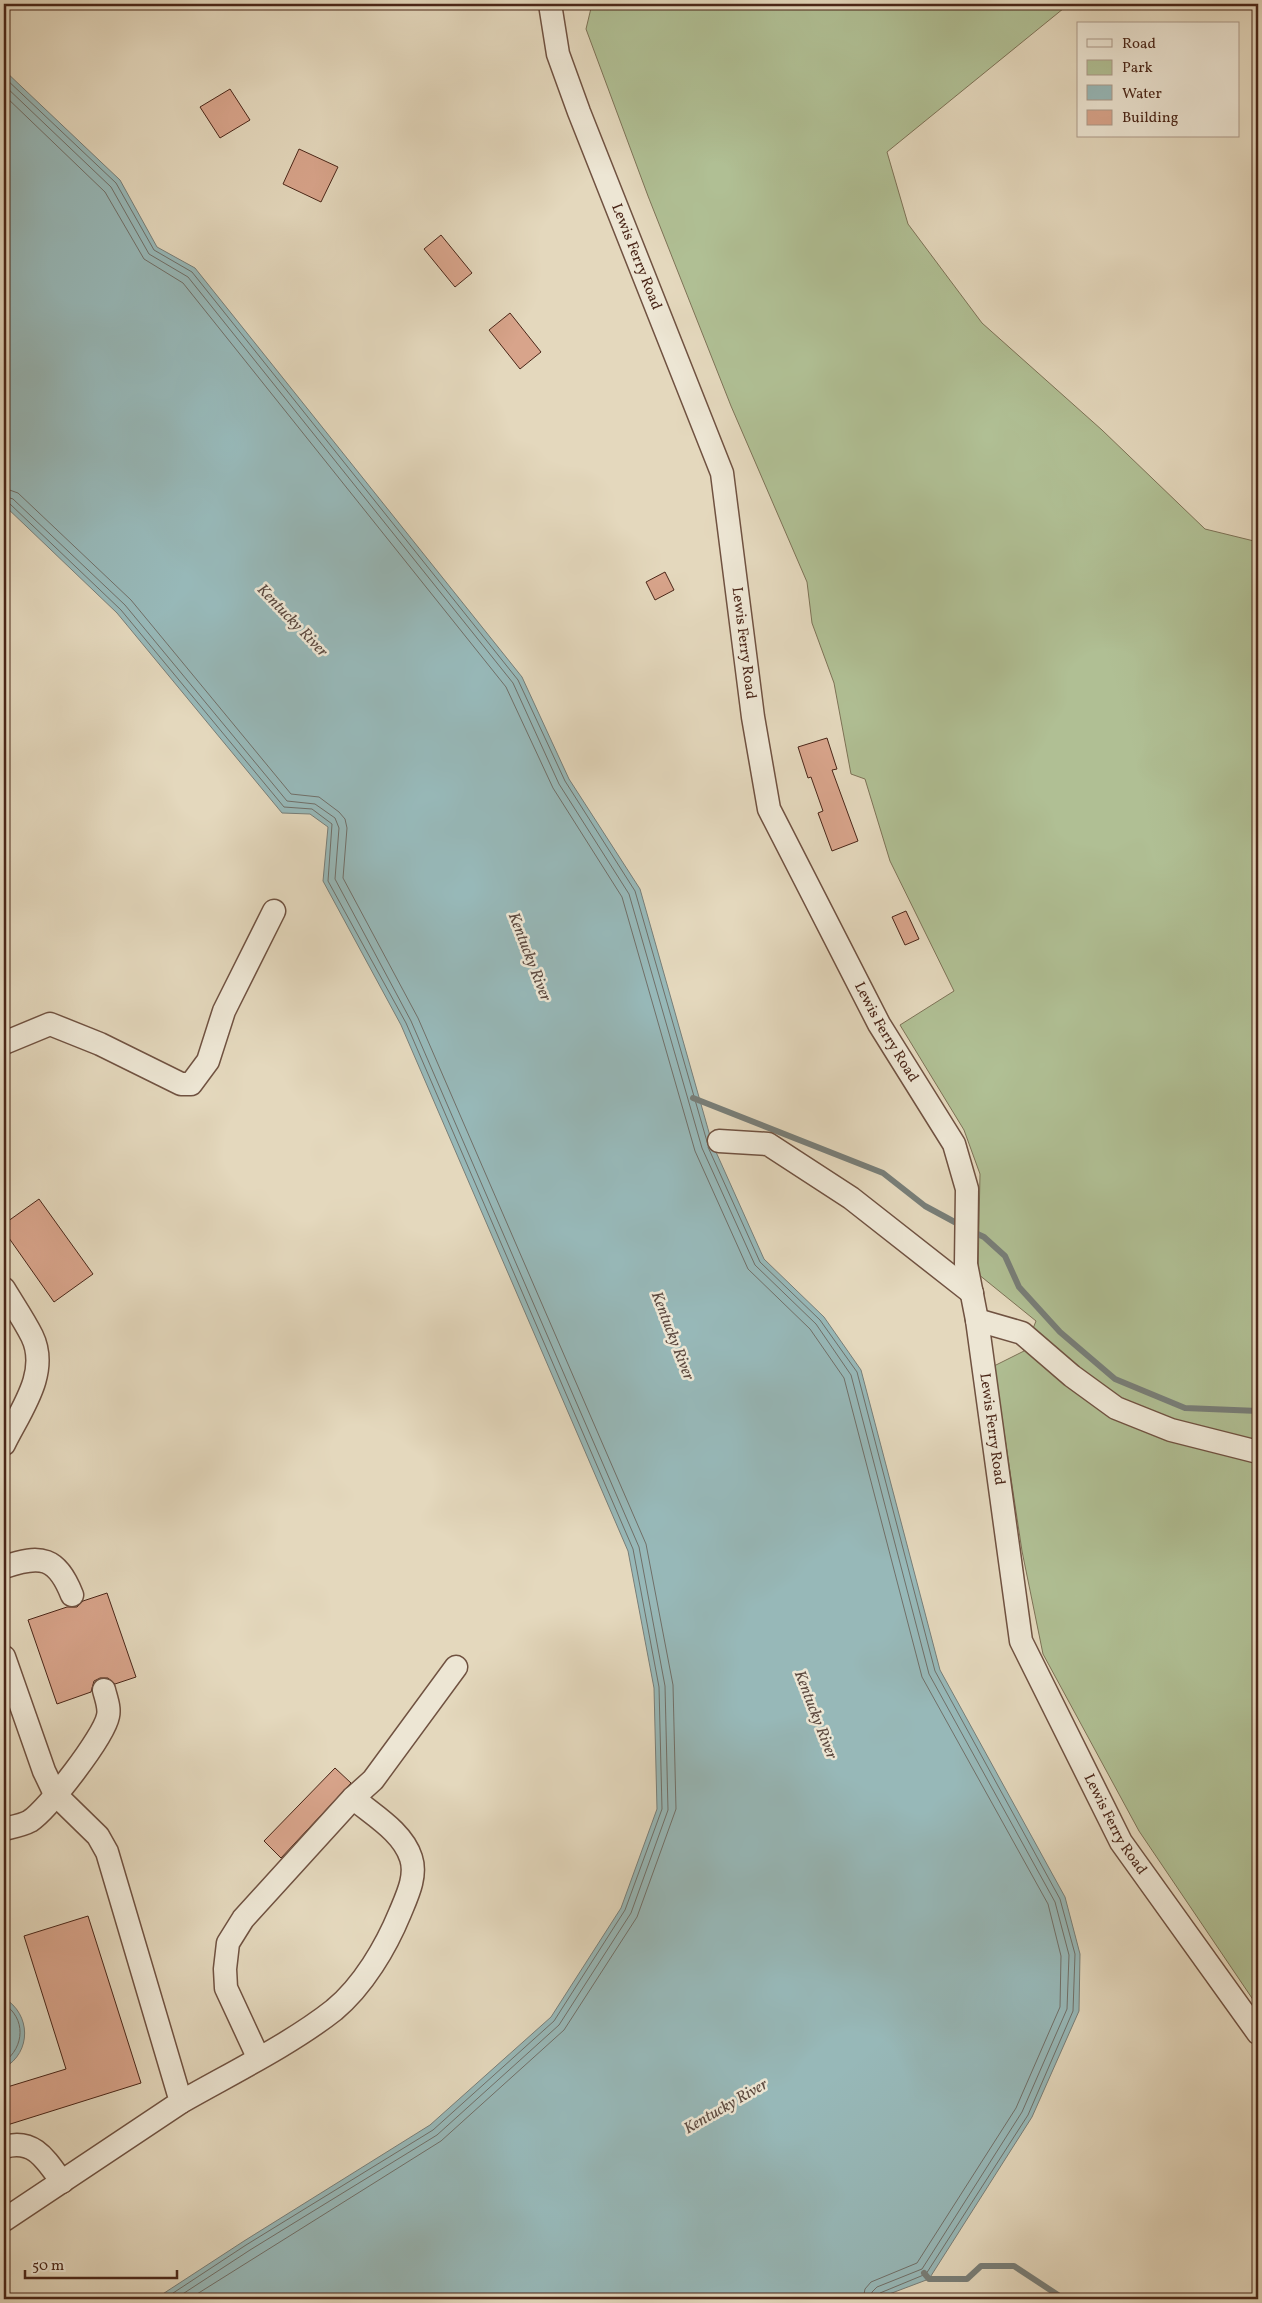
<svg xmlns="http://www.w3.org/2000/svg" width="1262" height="2303" viewBox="0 0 1262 2303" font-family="Vollkorn,serif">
<rect width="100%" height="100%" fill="#e4d8bd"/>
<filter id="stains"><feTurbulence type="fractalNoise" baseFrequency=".004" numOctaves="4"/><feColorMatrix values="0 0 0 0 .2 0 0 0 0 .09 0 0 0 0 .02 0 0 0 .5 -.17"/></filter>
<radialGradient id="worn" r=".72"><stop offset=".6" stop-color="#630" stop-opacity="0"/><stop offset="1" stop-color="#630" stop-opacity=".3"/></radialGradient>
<polygon fill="#b0bf94" stroke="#7d7256" points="592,4 1069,4 887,152 908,224 982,323 1102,430 1205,529 1258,542 1258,2007 1139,1831 1043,1654 1022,1551 994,1366 1024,1351 1036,1321 978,1274 980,1174 964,1130 900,1025 954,991 890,861 865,779 851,774 834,683 812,623 807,582 731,406 648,196 586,29"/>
<g fill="#97b8b8" stroke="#787e78">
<polygon points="4,70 120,180 157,247 195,268 522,677 569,779 640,889 712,1143 764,1259 824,1317 861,1370 940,1670 1065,1897 1080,1954 1079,2011 1032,2117 929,2279 876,2299 155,2299 244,2241 430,2125 551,2017 621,1908 657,1809 654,1688 628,1551 401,1025 323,881 328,827 310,814 282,813 117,613 4,505"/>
<path d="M4,1998C31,2014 32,2052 4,2068Z"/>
</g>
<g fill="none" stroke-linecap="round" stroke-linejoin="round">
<g stroke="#706f68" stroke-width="1">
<polyline points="4,77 116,183 154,250 192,272 518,680 565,781 635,891 708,1145"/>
<polyline points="4,85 111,187 149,254 188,277 513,683 559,784 629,894 702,1148 755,1265 816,1324 851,1375 929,1674 1055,1902 1069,1955 1067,2009 1022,2112 922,2269 877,2287 872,2292 871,2299"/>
<polyline points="4,95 105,192 144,259 183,283 506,687 553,788 622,897 695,1151 748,1269 810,1329 844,1378 922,1677 1048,1904 1061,1956 1060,2007 1016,2108 917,2263 871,2282 865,2289 863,2299"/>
<polyline points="4,488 18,493 131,600 291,794 319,797 339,812 345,819 347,828 343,878 418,1018 646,1544 673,1685 676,1809 637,1917 564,2030 441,2141 189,2299"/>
<polyline points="4,496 13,499 125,605 287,801 315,804 335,818 339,828 335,879 411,1021 639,1547 665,1686 668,1810 631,1913 559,2025 437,2135 250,2250 175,2299"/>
<polyline points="4,502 9,503 121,610 284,807 312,809 332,824 328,881 406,1023 633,1549 659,1687 662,1809 625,1910 554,2021 433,2130 246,2245 164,2299"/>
<polyline points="708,1147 760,1262 820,1320 857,1372 935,1671 1060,1899 1075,1954 1073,2011 1028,2115 926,2274 880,2293 877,2299"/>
<path d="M4,2004C26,2018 25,2047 4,2062"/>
</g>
<g stroke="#787e78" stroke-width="6">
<polyline points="693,1098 883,1173 925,1206 962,1226"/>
<polyline points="971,1231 984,1237 1005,1256 1019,1287 1060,1332 1115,1379 1185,1408 1258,1411"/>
<polyline points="924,2273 929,2279 967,2279 981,2266 1014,2266 1064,2299"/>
</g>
</g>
<g fill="#d8a48b" stroke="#4a2618">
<polygon points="230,89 250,120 220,138 200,107"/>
<polygon points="299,149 338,167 321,202 283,184"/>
<polygon points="441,235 472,273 455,287 424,249"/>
<polygon points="510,313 541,352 520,369 489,330"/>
<polygon points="665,572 674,590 655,600 646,582"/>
<polygon points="827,738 837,769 832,770 858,841 832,851 818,813 823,811 811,777 808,778 798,747"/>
<polygon points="906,911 919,939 905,945 892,917"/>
<polygon points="39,1199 93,1274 54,1302 4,1231 4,1224"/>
<polygon points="107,1593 136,1677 115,1684 108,1678 100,1678 94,1681 91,1692 57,1704 28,1620 67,1607 77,1607 83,1601"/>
<polygon points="335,1768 351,1783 281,1858 264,1841"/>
<polygon points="88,1916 141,2083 4,2126 4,2088 66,2069 24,1936"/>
</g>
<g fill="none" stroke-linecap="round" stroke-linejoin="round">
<defs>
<g id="minor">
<path id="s1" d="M550,4L558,54L579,112L722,473L753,717L769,809L879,1024L954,1144L967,1189L966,1264L977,1320L1021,1641L1121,1842L1258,2033"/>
<polyline points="4,1043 50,1024 100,1044 181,1084 191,1084 208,1061 224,1011 274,911"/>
<polyline points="719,1141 768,1144 851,1198 972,1293"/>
<path d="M4,1289C13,1304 24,1320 32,1336C50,1373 20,1411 4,1444"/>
<polyline points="977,1320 1022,1333 1072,1376 1116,1408 1171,1430 1258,1452"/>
<path d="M4,1567C41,1554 57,1557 72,1595"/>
<polyline points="4,1657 44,1771 55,1794 98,1836 107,1852 181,2102 4,2220"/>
<path d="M4,1829C12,1827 23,1825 30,1821C48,1809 104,1737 108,1716C110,1708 106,1698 104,1690"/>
<polyline points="258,2057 226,1988 225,1969 228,1943 243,1919 353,1798"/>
<path d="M181,2102C230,2074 291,2044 334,2010C363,1986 386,1947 400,1913C407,1896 417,1876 411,1858C403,1832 373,1815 353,1798L373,1780L456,1667"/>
<path d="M4,2147C34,2138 46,2160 62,2182"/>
</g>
</defs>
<use href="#minor" stroke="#705241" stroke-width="25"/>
<use href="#minor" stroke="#ede6d4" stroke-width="22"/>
</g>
<g text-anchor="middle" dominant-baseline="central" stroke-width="5" stroke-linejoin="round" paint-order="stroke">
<g font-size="15" fill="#4a2618" stroke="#ede6d4">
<text stroke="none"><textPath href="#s1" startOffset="268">Lewis Ferry Road</textPath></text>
<text stroke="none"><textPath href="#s1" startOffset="672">Lewis Ferry Road</textPath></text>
<text stroke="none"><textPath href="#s1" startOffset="1092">Lewis Ferry Road</textPath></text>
<text stroke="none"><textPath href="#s1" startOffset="1512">Lewis Ferry Road</textPath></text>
<text stroke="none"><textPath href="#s1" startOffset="1932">Lewis Ferry Road</textPath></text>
</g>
<g font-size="16" font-style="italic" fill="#5d4a40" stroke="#ede6d4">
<text transform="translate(292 621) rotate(46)">Kentucky River</text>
<text transform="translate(529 957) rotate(69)">Kentucky River</text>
<text transform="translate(672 1336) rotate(69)">Kentucky River</text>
<text transform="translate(815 1715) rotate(69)">Kentucky River</text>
<text transform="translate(726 2107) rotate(-30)">Kentucky River</text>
</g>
</g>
<rect width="1262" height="2303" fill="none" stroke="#e4d8bd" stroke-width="20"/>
<rect x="5" y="5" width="1252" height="2293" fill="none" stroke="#4a2618" stroke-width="2.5"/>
<rect x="10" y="10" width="1242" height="2283" fill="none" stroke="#4a2618"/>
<rect x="1077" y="22" width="162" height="115" fill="#ede6d4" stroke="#ac9989"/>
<rect x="1087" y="39" width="25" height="8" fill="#ede6d4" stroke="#ac9989"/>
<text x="1122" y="48" font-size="15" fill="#4a2618">Road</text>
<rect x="1087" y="60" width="25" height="15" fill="#b0bf94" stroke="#ac9989"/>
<text x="1122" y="72" font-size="15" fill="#4a2618">Park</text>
<rect x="1087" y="85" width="25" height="15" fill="#97b8b8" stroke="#ac9989"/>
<text x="1122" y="98" font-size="15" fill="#4a2618">Water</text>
<rect x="1087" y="110" width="25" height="15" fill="#d8a48b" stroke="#ac9989"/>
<text x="1122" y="122" font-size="15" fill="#4a2618">Building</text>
<path d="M25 2270v8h152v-8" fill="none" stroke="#4a2618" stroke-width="2.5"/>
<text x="32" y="2270" font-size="15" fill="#4a2618" stroke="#ede6d4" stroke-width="4" paint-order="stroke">50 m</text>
<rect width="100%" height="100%" filter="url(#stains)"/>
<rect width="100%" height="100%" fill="url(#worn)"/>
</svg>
